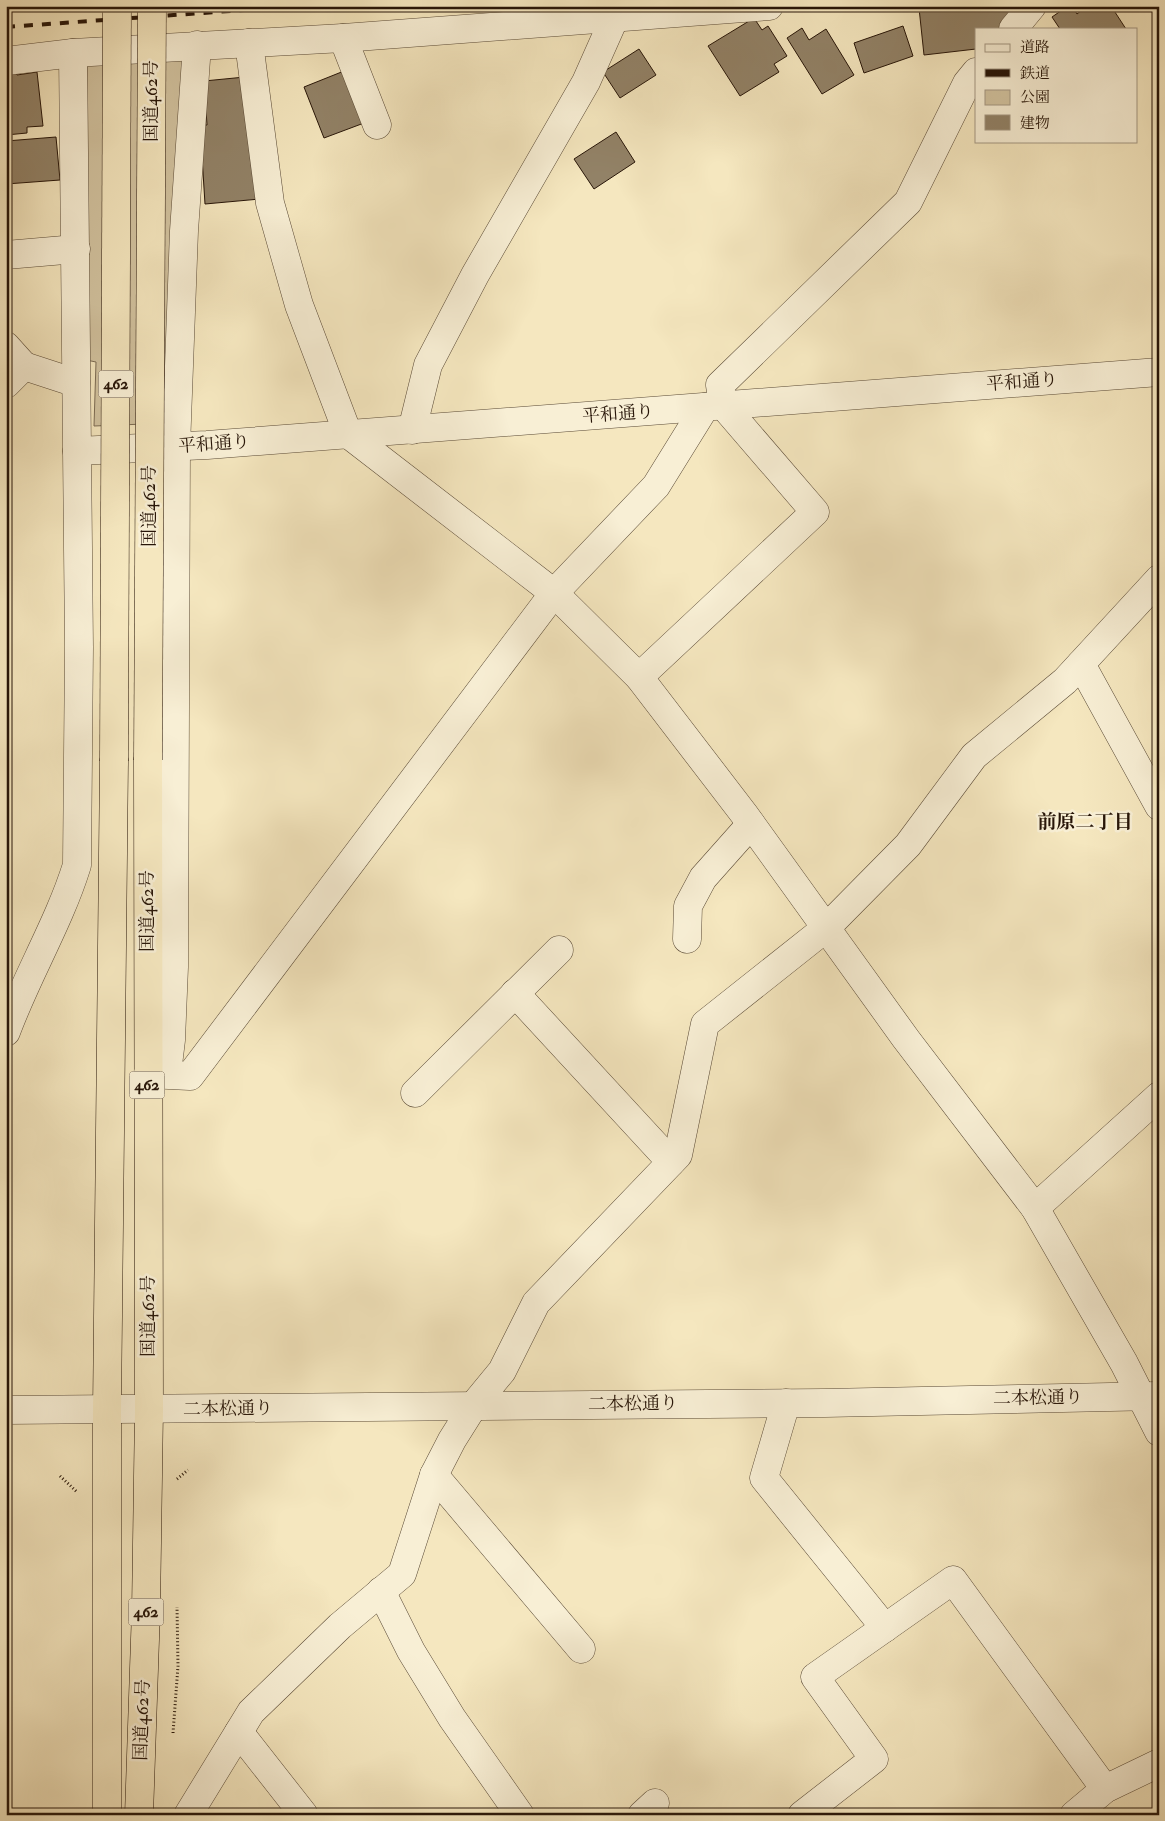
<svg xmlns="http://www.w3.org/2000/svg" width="1165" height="1821" viewBox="0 0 1165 1821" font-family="'IM FELL Double Pica','Noto Serif JP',serif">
<rect width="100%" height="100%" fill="#f5e7bf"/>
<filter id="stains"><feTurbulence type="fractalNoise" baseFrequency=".004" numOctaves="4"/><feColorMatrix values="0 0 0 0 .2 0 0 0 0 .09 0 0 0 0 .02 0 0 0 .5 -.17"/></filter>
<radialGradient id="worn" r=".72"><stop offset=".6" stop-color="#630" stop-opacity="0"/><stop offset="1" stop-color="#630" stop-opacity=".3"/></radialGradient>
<polygon fill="#d2c3a0" stroke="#7c6c54" points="190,59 170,423 94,426 96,362 86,360 87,65"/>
<g fill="#928267" stroke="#271508">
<polygon points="936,6 1025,6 1008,29 976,29 976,49 924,55 919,8"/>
<polygon points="1068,6 1072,6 1077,14 1087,6 1111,6 1126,29 1060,29 1052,17"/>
<polygon points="754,18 762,30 768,26 787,56 774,64 779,72 740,96 708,46"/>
<polygon points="903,26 913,56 864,73 854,43"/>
<polygon points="802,28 809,40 826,29 854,75 822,94 787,38"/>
<polygon points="639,49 656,75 620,98 603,72"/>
<polygon points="16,70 17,75 37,72 43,126 27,127 27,133 6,135 6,71"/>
<polygon points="344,71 364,123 324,138 304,87"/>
<polygon points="245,77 260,199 205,204 200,125 207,125 204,81"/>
<polygon points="616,132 635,162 594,189 574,159"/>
<polygon points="56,137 60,180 6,184 6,141"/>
</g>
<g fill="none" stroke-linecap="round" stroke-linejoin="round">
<defs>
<g id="minor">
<polyline points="1013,29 1032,6"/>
<polyline points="343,38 377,125"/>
<polyline points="249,43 270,203 299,305 348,434 554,593 639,677 744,814 906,1039 1035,1208 1124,1363 1159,1432"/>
<polyline points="6,61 73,53 343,38 769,6"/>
<polyline points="6,255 76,249"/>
<polyline points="6,346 24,366"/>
<polyline points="6,384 24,366 76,383"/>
<polyline points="412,430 428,365 475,275 586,82 614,19"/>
<polyline points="77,451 207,445 1159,372"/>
<polyline points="1081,664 1159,806"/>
<polyline points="639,677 815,512 723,405 720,385 908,202 967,83 976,72"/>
<polyline points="687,939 688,906 703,878 751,824"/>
<polyline points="515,993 671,1162"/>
<path d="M6,1032C27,975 59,923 77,865L79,647L73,53"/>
<polyline points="167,1073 171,1040 174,967 176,447 184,231 197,45"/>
<polyline points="148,1074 190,1076 554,593 656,486 705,407"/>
<polyline points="415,1093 559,950"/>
<polyline points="1035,1208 1159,1096"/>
<polyline points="786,1403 764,1478 885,1628"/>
<polyline points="6,1410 825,1403 1157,1396"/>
<polyline points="434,1475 581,1649"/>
<polyline points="381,1591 411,1651 452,1718 520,1815"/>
<polyline points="239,1732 304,1815"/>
<polyline points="188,1815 251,1712 340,1626 402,1574 434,1475 452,1440 474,1405 502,1371 536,1303 678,1155 705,1024 826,928 908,845 974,756 1065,681 1159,579"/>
<polyline points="642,1815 655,1803"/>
<polyline points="802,1815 874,1759 815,1677 953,1580 1105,1789"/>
<polyline points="1074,1815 1105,1789 1159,1763"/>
</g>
<g id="highway">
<polyline points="107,1815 107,1410 114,761"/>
<polyline points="139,1815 146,1610 149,1410 148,760"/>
</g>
</defs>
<use href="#minor" stroke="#5a4a36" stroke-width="29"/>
<use href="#highway" stroke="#271508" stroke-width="29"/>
<g stroke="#271508" stroke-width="3" stroke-dasharray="1 2.5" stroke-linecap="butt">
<polyline points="60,1476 77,1492"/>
<polyline points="177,1479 188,1470"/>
<polyline points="173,1733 178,1666 177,1607"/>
</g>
<use href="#minor" stroke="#f8efd5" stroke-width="28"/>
<use href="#highway" stroke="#f5e7bf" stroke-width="28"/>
<g stroke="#271508" stroke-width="4" stroke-dasharray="9 9" stroke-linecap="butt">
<polyline points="6,10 57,6"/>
<polyline points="6,27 300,6"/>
</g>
<defs>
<g id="highway-bridge">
<polyline points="148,760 152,6"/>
<polyline points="114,761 117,6"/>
</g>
</defs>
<use href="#highway-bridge" stroke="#271508" stroke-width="29" stroke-linecap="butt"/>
<use href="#highway-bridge" stroke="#f5e7bf" stroke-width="28"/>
</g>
<g text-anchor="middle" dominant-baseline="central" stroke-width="5" stroke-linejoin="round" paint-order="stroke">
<g fill="#f8efd5" stroke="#665646" stroke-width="1">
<rect x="98.5" y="370.5" width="35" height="27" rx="4"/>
<rect x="129.5" y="1071.5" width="35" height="27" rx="4"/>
<rect x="128.5" y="1598.5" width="35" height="27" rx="4"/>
</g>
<g font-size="16" font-weight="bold" fill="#271508">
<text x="116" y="384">462</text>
<text x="147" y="1085">462</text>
<text x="146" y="1612">462</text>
</g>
<g font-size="18" fill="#271508" stroke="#f8efd5">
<text transform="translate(151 101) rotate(-90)">国道462号</text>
<text transform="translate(1022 382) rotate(-4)">平和通り</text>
<text transform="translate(618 414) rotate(-4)">平和通り</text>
<text transform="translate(214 444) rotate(-4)">平和通り</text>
<text transform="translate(149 506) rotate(-90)">国道462号</text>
<text transform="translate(147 911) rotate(-90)">国道462号</text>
<text transform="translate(148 1316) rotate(-90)">国道462号</text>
<text transform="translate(1038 1398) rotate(-1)">二本松通り</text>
<text transform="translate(633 1404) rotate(-1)">二本松通り</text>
<text transform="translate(228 1409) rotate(-1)">二本松通り</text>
<text transform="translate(142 1720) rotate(-88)">国道462号</text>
</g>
<g font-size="19" font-weight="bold" fill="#271508" stroke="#f8efd5">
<text x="1085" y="822">前原二丁目</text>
</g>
</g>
<rect width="1165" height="1821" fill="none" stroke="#f5e7bf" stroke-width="25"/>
<rect x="8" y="8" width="1150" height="1806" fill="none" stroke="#271508" stroke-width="2.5"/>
<rect x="12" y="12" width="1140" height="1796" fill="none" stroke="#271508"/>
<rect x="975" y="28" width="162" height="115" fill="#f8efd5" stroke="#a49883"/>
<rect x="985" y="44" width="25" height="8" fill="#f8efd5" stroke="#a49883"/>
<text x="1020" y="52" font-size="15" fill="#271508">道路</text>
<rect x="985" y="69" width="25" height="8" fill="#271508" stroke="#a49883"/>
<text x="1020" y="78" font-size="15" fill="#271508">鉄道</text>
<rect x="985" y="90" width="25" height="15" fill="#d2c3a0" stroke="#a49883"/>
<text x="1020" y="102" font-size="15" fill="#271508">公園</text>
<rect x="985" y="115" width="25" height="15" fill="#928267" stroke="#a49883"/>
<text x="1020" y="128" font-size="15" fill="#271508">建物</text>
<rect width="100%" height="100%" filter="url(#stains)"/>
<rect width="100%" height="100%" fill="url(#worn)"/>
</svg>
